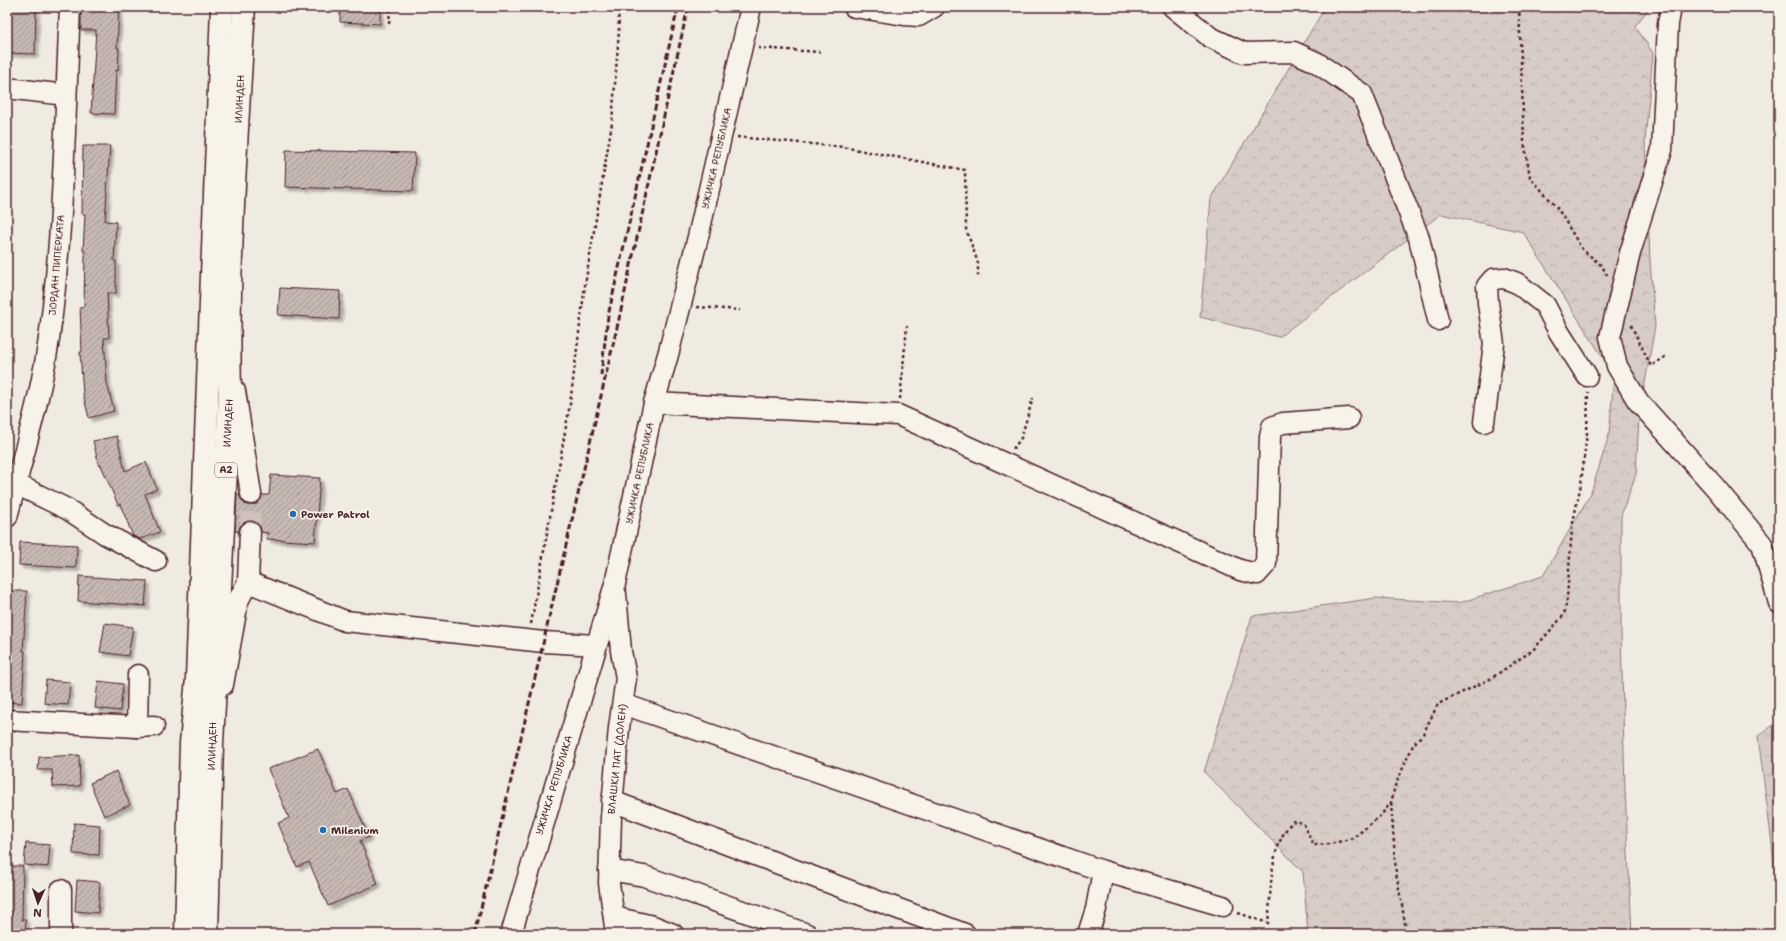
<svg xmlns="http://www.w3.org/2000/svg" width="1786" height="941" viewBox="0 0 1786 941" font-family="'Shantell Sans',sans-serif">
<defs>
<pattern id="grass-tufts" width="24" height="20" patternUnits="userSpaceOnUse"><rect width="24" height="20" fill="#d8cdc6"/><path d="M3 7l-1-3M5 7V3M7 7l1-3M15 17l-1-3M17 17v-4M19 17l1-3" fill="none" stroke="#bbb0aa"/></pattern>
<pattern id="forest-crowns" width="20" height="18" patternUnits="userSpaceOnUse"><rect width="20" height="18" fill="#d8cdc6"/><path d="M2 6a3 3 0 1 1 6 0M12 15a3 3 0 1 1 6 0" fill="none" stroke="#bbb0aa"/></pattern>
<pattern id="building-hatch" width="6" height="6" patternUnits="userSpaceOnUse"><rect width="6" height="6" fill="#c6b8b3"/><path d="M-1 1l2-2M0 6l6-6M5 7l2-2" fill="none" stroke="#a39592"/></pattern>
<filter id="shadow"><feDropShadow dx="3.5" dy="3.5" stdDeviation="1" flood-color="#0004"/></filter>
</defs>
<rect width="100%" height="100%" fill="#f0ebe0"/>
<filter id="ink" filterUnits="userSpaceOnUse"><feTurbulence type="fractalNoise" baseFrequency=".025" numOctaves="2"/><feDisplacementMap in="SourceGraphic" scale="8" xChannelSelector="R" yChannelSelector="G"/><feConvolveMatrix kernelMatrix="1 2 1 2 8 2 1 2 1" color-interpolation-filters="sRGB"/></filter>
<g filter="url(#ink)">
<polygon fill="url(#grass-tufts)" stroke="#917678" points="1779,721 1779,929 1772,844 1758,736"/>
<polygon fill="url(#forest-crowns)" stroke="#917678" points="1323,7 1650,7 1635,26 1653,53 1645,141 1650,261 1655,326 1639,417 1636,474 1621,516 1621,631 1625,790 1632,934 1308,934 1303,872 1204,772 1252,616 1376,598 1459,603 1543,576 1591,493 1609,435 1614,375 1523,232 1441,214 1279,337 1200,317 1211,199 1324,9"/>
<g fill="url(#building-hatch)" stroke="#4a1f2b" filter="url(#shadow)">
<polygon points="8,7 36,7 35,54 7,53"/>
<polygon points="81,7 119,7 117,48 119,48 118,71 116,70 114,114 91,113 96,30 81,30"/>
<polygon points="340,7 380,7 380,24 340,22"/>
<polygon points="83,146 110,146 105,221 116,222 114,261 116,261 116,293 107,293 109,338 104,338 107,383 114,411 89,418 83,394 80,352 82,352 80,307 84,307 85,251 83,251 85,214 82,214"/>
<polygon points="286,150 415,153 413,191 285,187"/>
<polygon points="280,288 340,291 339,319 278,315"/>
<polygon points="117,436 125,471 146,462 157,489 145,494 160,532 140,539 133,536 120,504 118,505 101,465 99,465 93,441"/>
<polygon points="271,475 320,478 315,542 267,539 268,533 261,532 260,526 256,522 251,521 244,522 240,526 239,532 235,531 237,494 239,494 242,501 246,505 252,505 258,503 262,495 269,495"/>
<polygon points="20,542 77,545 76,568 19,565"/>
<polygon points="79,576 147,581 145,606 78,601"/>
<polygon points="7,591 27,591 23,651 25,651 22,703 7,702"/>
<polygon points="105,623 133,627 128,656 100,652"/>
<polygon points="46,680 70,682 68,705 44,703"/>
<polygon points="98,681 123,684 120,711 95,708"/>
<polygon points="318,749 337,794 348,789 369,837 360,841 378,884 328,906 309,862 297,867 278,823 289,818 268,769"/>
<polygon points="79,755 80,786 53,787 52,770 38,770 39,757"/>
<polygon points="116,771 130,805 104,816 90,783"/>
<polygon points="74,823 100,825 99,855 73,854"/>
<polygon points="26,843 50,845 48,867 24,865"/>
<polygon points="7,866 23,866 22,920 26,920 25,934 7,934"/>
<polygon points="77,880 100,882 98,913 75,911"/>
</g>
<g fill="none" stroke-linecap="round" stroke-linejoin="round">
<polyline stroke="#cfc2bc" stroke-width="20" stroke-dasharray="20 10" stroke-linecap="butt" points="250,532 251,494"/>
<defs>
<g id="minor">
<polyline points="854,7 904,15 919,16 934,7"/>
<polyline points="1173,7 1210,37 1244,53 1294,52 1316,62 1362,94 1419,238 1438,320"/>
<polyline points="1671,7 1668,24 1662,150 1630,253 1610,337 1617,366 1637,400 1714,486 1762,544 1779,603"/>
<polyline points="7,88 66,95"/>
<polyline points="235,391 251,494"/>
<polyline points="654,403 898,415 1240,570 1257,574 1266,564 1270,437 1272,427 1283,423 1349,418"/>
<polyline points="1484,422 1494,344 1488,303 1487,286 1493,279 1504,278 1517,283 1545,305 1559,332 1587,376"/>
<polyline points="16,484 67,509 105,534 156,561"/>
<path d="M7,517C23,455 42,395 50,331C64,224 65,115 70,7"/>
<polyline points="248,582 345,621 544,642 596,645"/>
<polyline points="616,594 621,651 626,678 619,728 611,817 609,883 616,934"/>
<polyline points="223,685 238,601 248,582 250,532"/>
<polyline points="623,704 1103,871 1223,906"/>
<polyline points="7,720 137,727 154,726"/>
<polyline points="137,727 138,675"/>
<polyline points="612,801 965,934"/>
<polyline points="609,870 644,876 807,934"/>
<polyline points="61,890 61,934"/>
<polyline points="614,917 653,926 673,934"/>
<polyline points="511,934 615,584 654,403 669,351 698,237 751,7"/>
<polyline points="1088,934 1096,909 1103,871"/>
</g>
<g id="major">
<polyline points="186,934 191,743 197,678 222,7"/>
<path d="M207,934L212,744L230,392C227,264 237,135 244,7"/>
</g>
</defs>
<use href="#minor" stroke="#4a1f2b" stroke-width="23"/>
<use href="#major" stroke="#4a1f2b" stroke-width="25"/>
<g stroke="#4a1f2b" stroke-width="2.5" stroke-dasharray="3 3" stroke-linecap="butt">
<polyline points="1519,7 1524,141 1530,177 1558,209 1582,249 1602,266 1607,275"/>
<polyline points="389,24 390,7"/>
<polyline points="758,48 820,52"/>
<polyline points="737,137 843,147 965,170 966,229 978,263 978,278"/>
<polyline points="697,307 740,310"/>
<polyline points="1631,325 1651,366 1668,355"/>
<polyline points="900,399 907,326"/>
<polyline points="1013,449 1021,438 1033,398"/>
<polyline points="531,624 570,404 585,285 612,123 619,31 618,7"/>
<polyline points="1391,803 1396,872 1407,934"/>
<path d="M1238,913L1268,923C1272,890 1268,847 1293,821L1303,823L1314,845L1331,844L1353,838L1380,816L1391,803L1395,786L1413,745L1423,734L1438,704L1490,679L1533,650L1564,615L1567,599L1572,527L1581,484L1587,433L1588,392"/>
</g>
<use href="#minor" stroke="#f7f3e8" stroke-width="20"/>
<use href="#major" stroke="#f7f3e8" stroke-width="22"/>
<g stroke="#4a1f2b" stroke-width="3" stroke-dasharray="6 3" stroke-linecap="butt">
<polyline points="601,375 608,316 678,7"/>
<polyline points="475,934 619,319 688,7"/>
</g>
</g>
</g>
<g fill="#1f6fb2" stroke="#f7f3e8" stroke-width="1.5">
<circle cx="293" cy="514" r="4"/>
<circle cx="323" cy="830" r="4"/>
</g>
<g text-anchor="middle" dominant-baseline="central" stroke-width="3.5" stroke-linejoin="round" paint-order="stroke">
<rect fill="#f7f3e8" stroke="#7e5f64" stroke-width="1" x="215" y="463" width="22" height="14" rx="3"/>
<g font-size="9" font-weight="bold" fill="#4a1f2b">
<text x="226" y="470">A2</text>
</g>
<g font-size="10" fill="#4a1f2b" stroke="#f7f3e8">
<text transform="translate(239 99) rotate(-87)">ИЛИНДЕН</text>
<text transform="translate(716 158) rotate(-77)">УЖИЧКА РЕПУБЛИКА</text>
<text transform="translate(56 265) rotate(-85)">ЈОРДАН ПИПЕРКАТА</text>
<text transform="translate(228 423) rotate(-87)">ИЛИНДЕН</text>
<text transform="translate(639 473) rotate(-78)">УЖИЧКА РЕПУБЛИКА</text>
<text transform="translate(212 746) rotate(-88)">ИЛИНДЕН</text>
<text transform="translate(617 759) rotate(-84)">ВЛАШКИ ПАТ (ДОЛЕН)</text>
<text transform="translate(554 785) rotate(-73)">УЖИЧКА РЕПУБЛИКА</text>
</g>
<g font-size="10" font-weight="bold" fill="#4a1f2b" stroke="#f7f3e8" text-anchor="start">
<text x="301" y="514">Power Patrol</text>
<text x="331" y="830">Milenium</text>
</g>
</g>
<rect width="1786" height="941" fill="none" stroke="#f7f3e8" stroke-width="24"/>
<rect x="12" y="12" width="1762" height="917" fill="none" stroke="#4a1f2b" stroke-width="1.5" filter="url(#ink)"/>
<g transform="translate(38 903) rotate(183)" stroke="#f7f3e8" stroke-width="3" paint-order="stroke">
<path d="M0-3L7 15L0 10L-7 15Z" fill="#4a1f2b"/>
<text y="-6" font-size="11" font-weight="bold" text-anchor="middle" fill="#4a1f2b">N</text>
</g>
</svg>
